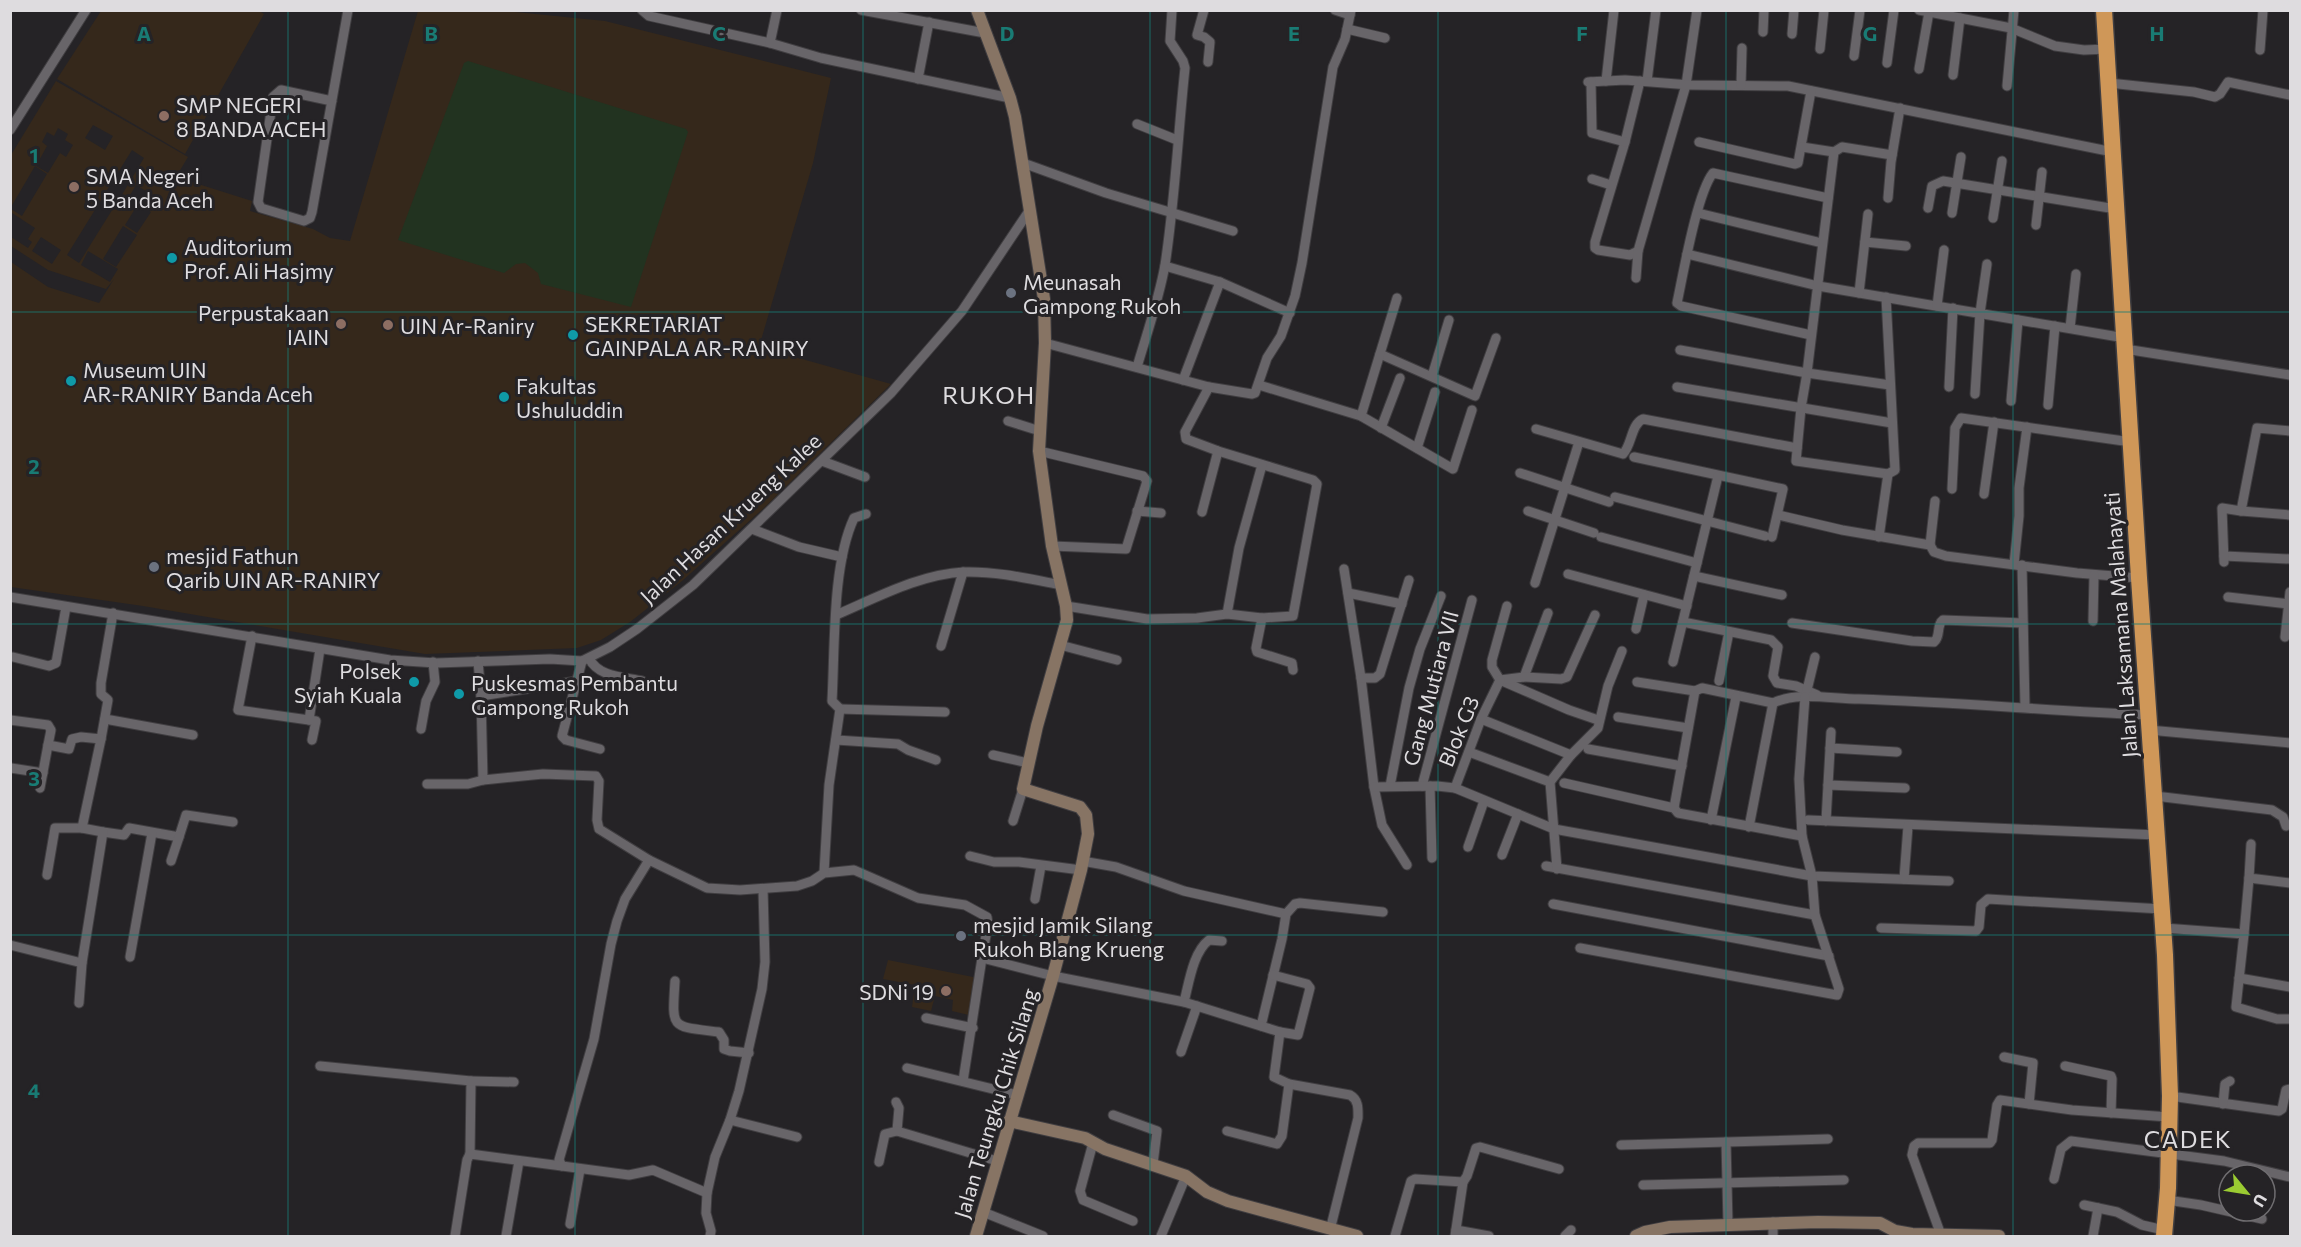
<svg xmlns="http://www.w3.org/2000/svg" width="2301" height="1247" viewBox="0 0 2301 1247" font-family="Commissioner,sans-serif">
<rect width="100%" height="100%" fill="#252326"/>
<g fill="#35281b" fill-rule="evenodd">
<polygon points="258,10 264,14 185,154 57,79 101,11"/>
<path d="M418,11H505L605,21L831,78L813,163L759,347L891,384L765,507L682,581L630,622L601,640L577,648L425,654L143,606L11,587V262L48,287L99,303L114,279L106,289L48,270L11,246V237L28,248L32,242L28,239L35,228L12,213L11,215V209L22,216L47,174L35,166L11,207V155L56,81L188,157L176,177L252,201L250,211L313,229L330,238L350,241ZM93,125L113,136L105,150L85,138ZM58,128L68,134L65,140L73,145L66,157L60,153L48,173L36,166L47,146L42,142L47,132L54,136ZM132,150L144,158L120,198L107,190ZM136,185L159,199L152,211L129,197ZM106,192L119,199L79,263L67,255ZM138,204L151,212L137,233L125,225ZM123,226L137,235L116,267L103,259ZM41,237L61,250L52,264L32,251ZM88,251L118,269L110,282L81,265Z"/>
<polygon points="888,960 978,978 973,1016 952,1011 953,1000 935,996 931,1011 912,1007 915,985 883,979"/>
</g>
<polygon fill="#223320" points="468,61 686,129 688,132 631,307 541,284 538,273 525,263 516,264 504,273 398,240 464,63"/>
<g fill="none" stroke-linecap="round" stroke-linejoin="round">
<defs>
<g id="street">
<polyline points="642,10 649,16 770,43"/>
<polyline points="777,10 770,43 821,58 1010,98"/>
<polyline points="861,10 985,33"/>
<polyline points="1204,10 1197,35 1204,37 1210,42 1208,62"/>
<polyline points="1335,10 1350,15"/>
<polyline points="1919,10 2011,28 2055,46 2084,50 2107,49"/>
<polyline points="1347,29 1385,38"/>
<polyline points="1763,32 1764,10"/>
<polyline points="1792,34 1794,10"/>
<polyline points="1820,49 1824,10"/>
<polyline points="2260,50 2263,10"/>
<polyline points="1854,56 1860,10"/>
<polyline points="1887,63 1894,10"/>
<polyline points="1919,69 1929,12"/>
<polyline points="1953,75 1960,18"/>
<polyline points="918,79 929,22"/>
<polyline points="1606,81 1614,10"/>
<polyline points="1640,81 1625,142 1595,242 1595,248 1598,250 1630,255 1638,251 1686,85 1697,10"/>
<polyline points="1647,81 1656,10"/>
<polyline points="1588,82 1625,80 1690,85 1788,86 2113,152"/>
<polyline points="1591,82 1592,133 1625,142"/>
<polyline points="2109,83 2194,92 2215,97 2220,94 2228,82 2290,95"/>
<polyline points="1741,85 1742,48"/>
<polyline points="2007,86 2014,10"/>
<polyline points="332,101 281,90 273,97 258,202 261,208 304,221 310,218 312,212 348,10"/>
<polyline points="1137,124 1177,140"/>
<polyline points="10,130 86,10"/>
<polyline points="1699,142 1795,164 1798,163 1811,91"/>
<polyline points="1802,147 1834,152"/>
<polyline points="1023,163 1106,193 1233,231"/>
<polyline points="1592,179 1611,185"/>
<polyline points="1888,198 1891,162 1900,108"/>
<polyline points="1928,208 1932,186 1943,181 2116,209"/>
<polyline points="1698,213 1822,243"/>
<polyline points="1952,213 1961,157"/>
<polyline points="1993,218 2002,161"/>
<polyline points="2036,225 2042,172"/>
<polyline points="1865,242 1906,246"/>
<polyline points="1687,254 1818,286 2125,338"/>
<polyline points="1165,266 1220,282"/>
<polyline points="1636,278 1638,251"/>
<polyline points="1859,293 1868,214"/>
<polyline points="1937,306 1944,250"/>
<polyline points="2070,328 2076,274"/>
<path d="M1811,335L1681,306L1677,303C1683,275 1697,193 1713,173L1828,198"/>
<polyline points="1045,343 1209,387 1252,394 1255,393 1267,358 1281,336 1295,296 1302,263 1333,67 1345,39 1351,10"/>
<polyline points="2125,349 2290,375"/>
<polyline points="1680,350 1807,373 1890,385"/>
<polyline points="1380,354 1475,396 1496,338"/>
<path d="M1137,367C1147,333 1159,299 1165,265C1175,200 1178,134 1185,68L1183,61L1170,41L1172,10"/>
<polyline points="1432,376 1449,320"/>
<polyline points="1183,380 1220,282 1290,313"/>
<polyline points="1259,385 1361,416 1453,469 1472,410"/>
<polyline points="1209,387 1185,432 1186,439 1218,451 1313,480 1317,484 1293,616 1262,618 1256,648 1257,652 1292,663 1293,670"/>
<polyline points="1677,387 1892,423"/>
<polyline points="1949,387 1953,308"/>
<polyline points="1975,394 1980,313 1987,264"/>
<polyline points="2011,401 2018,320"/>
<polyline points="2048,405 2055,326"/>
<polyline points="1361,416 1397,298"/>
<polyline points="1008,421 1040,431"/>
<polyline points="1381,428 1400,378"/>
<path d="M1536,429L1623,454C1632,445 1631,424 1643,419L1797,448"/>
<polyline points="2290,431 2257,428 2241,511 2290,515"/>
<polyline points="1417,448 1435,392"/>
<polyline points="1039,451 1143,476 1147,481 1126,549 1052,546"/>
<polyline points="1634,457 1783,489 1772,537"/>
<polyline points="822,461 865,477"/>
<polyline points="1520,473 1609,502"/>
<polyline points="1888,474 1796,461 1801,408 1807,373 1834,152 1842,147 1892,155"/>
<polyline points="1952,489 1955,428 1961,418 2131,442"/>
<polyline points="1984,494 1994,422"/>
<polyline points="1615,497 1765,536"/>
<polyline points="1137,511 1161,513"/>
<polyline points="1528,511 1594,533"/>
<polyline points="1202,512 1218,451"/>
<polyline points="1778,515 1842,530 1930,545 1934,552 1946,556 2077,573 2139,578"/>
<polyline points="752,529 799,547 842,557"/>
<polyline points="1601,537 1697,563"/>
<polyline points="1879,537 1888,474 1895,470 1886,297"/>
<polyline points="1930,545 1935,501"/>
<polyline points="2224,556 2290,559"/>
<polyline points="2224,562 2222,508 2241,511"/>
<polyline points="2014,564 2019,516 2019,488 2027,427"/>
<polyline points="2022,565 2025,707"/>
<polyline points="1344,569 1361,678 1374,787 1382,825 1407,865"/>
<polyline points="1568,574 1687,606"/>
<polyline points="1694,576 1782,595"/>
<polyline points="1535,583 1579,442"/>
<polyline points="1348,593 1402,604"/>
<polyline points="10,597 390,660 436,663 550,659 582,661 610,647 637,629 693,585 891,393 962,311 1029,211"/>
<polyline points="2228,597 2289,604"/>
<polyline points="1066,606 1147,619 1197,618 1227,614 1239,548 1262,465"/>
<polyline points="1507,606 1492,660 1492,667 1500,680 1569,710 1598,720"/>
<polyline points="1227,614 1262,618"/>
<path d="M836,615C876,598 920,574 964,572C996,571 1030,579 1061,585"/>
<polyline points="2093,621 2094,575"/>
<polyline points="1683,622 1771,640 1778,647 1773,676 1777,683 1796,686 1817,695"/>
<path d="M1792,623L1912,641L1934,642C1941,637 1936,625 1943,620L2023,623"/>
<polyline points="1636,629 1644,595"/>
<polyline points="252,636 238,710 309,720"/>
<polyline points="2285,637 2290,592"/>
<polyline points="1060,645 1117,660"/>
<polyline points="941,646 963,572"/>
<polyline points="13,657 49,666 56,663 66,607"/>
<path d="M589,658C598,677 623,677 642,681"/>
<polyline points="478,661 481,696 483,780 543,774 596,776 599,781 597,820 599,829 649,860 707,888 740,890 797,886 812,881 824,873 854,870 918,898 965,905 987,917 988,924 982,958"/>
<polyline points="582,661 562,736 566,740 600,749"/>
<polyline points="1673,662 1718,476"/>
<polyline points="1524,677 1548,613"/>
<polyline points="1361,678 1375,678 1380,674 1409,580"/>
<polyline points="1500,680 1524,677 1561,679 1567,677 1595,615"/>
<polyline points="1719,681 1729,632"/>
<polyline points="1637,682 1695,691"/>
<polyline points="1807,690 1815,657"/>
<polyline points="481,696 577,681"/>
<polyline points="840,709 945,712"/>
<polyline points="1618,717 1688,728"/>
<polyline points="105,719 193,735"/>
<polyline points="1481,719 1571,755"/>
<polyline points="10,720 48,725 51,730 48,745 69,749 72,739 81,737 101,739 108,700 101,694 101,683 113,613"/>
<polyline points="421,729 426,701 435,682 433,662"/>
<polyline points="2149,730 2290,743"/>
<polyline points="312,740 316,721 309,720 320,649"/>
<polyline points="836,740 898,744 908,750 936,760"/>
<polyline points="1830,748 1897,752"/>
<polyline points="1588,749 1682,766"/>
<polyline points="1469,752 1550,782"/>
<polyline points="993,755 1028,763"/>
<polyline points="11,768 43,773"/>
<polyline points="1564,783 1674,808 1678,813 1802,836"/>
<polyline points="427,784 468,784 483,780"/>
<polyline points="1828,785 1831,732"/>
<polyline points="1390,786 1409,688 1420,649 1441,596"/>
<polyline points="1422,786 1472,600"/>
<polyline points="1430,786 1432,858"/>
<polyline points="1374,787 1437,786 1455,788 1481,719 1500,680"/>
<polyline points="40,788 48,745"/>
<polyline points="1455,788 1554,829 1812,876 1949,881"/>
<polyline points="2155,796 2272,810 2283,817 2286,826"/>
<polyline points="1674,808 1695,691 1702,688 1773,703"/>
<polyline points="1711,820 1736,697"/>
<polyline points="1808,820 2157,835"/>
<polyline points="1013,821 1023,789"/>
<polyline points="1826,821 1828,785 1905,788"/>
<path d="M1749,827L1773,703C1799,691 1831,699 1859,699C1955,702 2051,711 2148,715"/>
<polyline points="103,832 124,835 129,828 179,837 186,815 233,822"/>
<polyline points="2251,844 2249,878 2290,883"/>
<polyline points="1468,847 1484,801"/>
<polyline points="1502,855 1518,814"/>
<polyline points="970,856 994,862 1019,862 1081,870"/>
<polyline points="649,860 625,899 617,921 611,944 594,1039 559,1160 562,1166 629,1175 653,1170 707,1193"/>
<polyline points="171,861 179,837"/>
<polyline points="1082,861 1116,867 1184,891 1286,914"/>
<polyline points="1546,866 1815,915"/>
<polyline points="1557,869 1550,782 1571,755 1598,728 1608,686 1622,651"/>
<path d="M824,873L829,785L840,709L832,701C835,647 832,565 854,518L866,514"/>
<polyline points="47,875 55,828 82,828"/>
<polyline points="1904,879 1908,826"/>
<polyline points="1035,899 1041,866"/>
<polyline points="1553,904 1829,956"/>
<polyline points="1881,928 1976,931 1979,927 1981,905 1988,899 2162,909"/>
<polyline points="2164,928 2244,934 2249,878"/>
<polyline points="2244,934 2236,1007 2277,1019 2290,1019"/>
<polyline points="10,945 82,963"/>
<polyline points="1580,948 1837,995 1839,989 1815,915 1812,876 1802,836 1799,779 1805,697"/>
<polyline points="130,957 152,833"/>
<polyline points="2239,978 2290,987"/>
<path d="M675,981C672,1030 670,1026 719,1032L724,1040V1049L730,1051L749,1053"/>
<path d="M1184,1002C1189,983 1193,952 1209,940L1222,941"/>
<polyline points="79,1003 82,963 103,832 82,828 101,739"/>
<polyline points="926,1018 973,1028"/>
<polyline points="1261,1026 1282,939 1286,914 1295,904 1300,903 1383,912"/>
<path d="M1280,1032L1274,1077L1289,1084L1350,1095C1359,1100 1358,1109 1358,1118L1330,1230"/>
<polyline points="1181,1052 1197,1006"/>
<polyline points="2004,1057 2033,1063 2029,1104"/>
<polyline points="320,1066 471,1081 470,1154"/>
<polyline points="2065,1066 2111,1076 2112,1079 2111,1113"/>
<polyline points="907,1068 1017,1095"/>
<polyline points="471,1081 514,1082"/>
<polyline points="963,1081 982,958 1053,976 1184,1002 1280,1032 1298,1035 1310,988 1307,984 1273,975"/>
<polyline points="2170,1096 2279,1111 2282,1109 2286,1090 2290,1089"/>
<polyline points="896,1102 899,1108 897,1131 997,1161"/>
<polyline points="2223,1104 2225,1084 2230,1081"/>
<polyline points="1113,1115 1157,1131 1153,1164"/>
<polyline points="730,1120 797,1137"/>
<polyline points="1227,1131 1277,1144 1282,1136 1289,1084"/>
<polyline points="1726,1142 1728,1224"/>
<polyline points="1093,1143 1080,1191 1083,1200 1133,1221"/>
<polyline points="1621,1145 1828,1139"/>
<polyline points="879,1162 885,1134 897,1131"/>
<polyline points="2054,1179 2061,1149 2071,1141 2224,1161 2290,1177"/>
<polyline points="1643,1185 1844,1180"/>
<polyline points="2167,1200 2201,1205 2262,1219"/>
<polyline points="2084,1205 2117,1212 2142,1225 2164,1230"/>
<polyline points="983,1212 1043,1236"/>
<polyline points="1773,1222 1773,1236"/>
<polyline points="570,1224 580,1170"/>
<polyline points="1456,1230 1489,1236"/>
<polyline points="1941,1235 1912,1155 1914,1146 1918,1143 1990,1143 1992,1140 1997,1105 2000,1100 2072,1110 2169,1117"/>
<polyline points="455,1236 467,1160 470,1154 562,1166"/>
<polyline points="506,1236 519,1161"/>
<polyline points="710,1236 711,1231 706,1213 707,1193 715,1157 730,1120 739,1091 762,989 765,962 763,889"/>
<polyline points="1161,1236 1186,1176"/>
<polyline points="1395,1236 1411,1181 1415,1179 1463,1182 1467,1176 1476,1148 1480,1147 1559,1169"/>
<polyline points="1455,1236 1463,1182"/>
<polyline points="1565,1236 1571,1230"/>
<polyline points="2093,1236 2098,1208"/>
</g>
<g id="secondary">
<polyline points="1009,1121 1085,1138 1105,1149 1186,1176 1207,1192 1228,1201 1357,1236"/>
<polyline points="976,1236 1053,976 1081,870 1088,834 1086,815 1080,807 1023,789 1037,726 1067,620 1066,606 1052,546 1039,451 1045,343 1044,299 1015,117 1010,98 977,10"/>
<polyline points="1636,1236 1645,1232 1670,1227 1818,1222 1880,1223 1895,1231 1912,1234 1999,1236"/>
</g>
<polyline id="highway" points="2104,10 2139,578 2165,955 2170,1096 2168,1188 2164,1236"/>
</defs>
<use href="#street" stroke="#403e41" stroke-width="11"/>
<use href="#secondary" stroke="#403e41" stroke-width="14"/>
<use href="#highway" stroke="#403e41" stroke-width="19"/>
<use href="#street" stroke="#686569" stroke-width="9"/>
<use href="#secondary" stroke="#877464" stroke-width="12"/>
<use href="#highway" stroke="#cf9758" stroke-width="16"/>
</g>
<path fill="none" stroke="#197b74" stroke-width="1.5" stroke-opacity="0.55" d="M288,10V1236M575,10V1236M863,10V1236M1150,10V1236M1438,10V1236M1726,10V1236M2013,10V1236M10,312H2290M10,624H2290M10,935H2290"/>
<g fill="#8d6e63" stroke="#252326" stroke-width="2">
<circle cx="164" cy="116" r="6"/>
<circle cx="74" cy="187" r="6"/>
<circle cx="341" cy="324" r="6"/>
<circle cx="388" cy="325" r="6"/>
<circle cx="946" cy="991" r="6"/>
</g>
<g fill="#0f9aa8" stroke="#252326" stroke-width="2">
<circle cx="172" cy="258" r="6"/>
<circle cx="573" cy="335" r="6"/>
<circle cx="71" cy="381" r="6"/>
<circle cx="504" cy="397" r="6"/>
<circle cx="414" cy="682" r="6"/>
<circle cx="459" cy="694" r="6"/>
</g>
<g fill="#6b7280" stroke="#252326" stroke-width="2">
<circle cx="1011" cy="293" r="6"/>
<circle cx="154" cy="567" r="6"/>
<circle cx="961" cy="936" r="6"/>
</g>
<g text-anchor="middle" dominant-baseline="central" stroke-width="6" stroke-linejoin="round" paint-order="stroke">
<g font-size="21" fill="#dedcdf" stroke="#252326" text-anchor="start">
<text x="176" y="104">SMP NEGERI<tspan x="176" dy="24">8 BANDA ACEH</tspan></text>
<text x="86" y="175">SMA Negeri<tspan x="86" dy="24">5 Banda Aceh</tspan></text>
<text x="184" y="246">Auditorium<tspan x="184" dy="24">Prof. Ali Hasjmy</tspan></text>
<text x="1023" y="281">Meunasah<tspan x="1023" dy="24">Gampong Rukoh</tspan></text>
<text x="329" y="312" text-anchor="end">Perpustakaan<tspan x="329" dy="24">IAIN</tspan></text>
<text x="585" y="323">SEKRETARIAT<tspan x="585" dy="24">GAINPALA AR-RANIRY</tspan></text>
<text x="400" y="325">UIN Ar-Raniry</text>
<text x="83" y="369">Museum UIN<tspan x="83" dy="24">AR-RANIRY Banda Aceh</tspan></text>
<text x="516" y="385">Fakultas<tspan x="516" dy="24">Ushuluddin</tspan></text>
<text x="166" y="555">mesjid Fathun<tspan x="166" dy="24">Qarib UIN AR-RANIRY</tspan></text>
<text x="402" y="670" text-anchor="end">Polsek<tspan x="402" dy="24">Syiah Kuala</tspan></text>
<text x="471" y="682">Puskesmas Pembantu<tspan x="471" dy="24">Gampong Rukoh</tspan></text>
<text x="973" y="924">mesjid Jamik Silang<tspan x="973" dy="24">Rukoh Blang Krueng</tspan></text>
<text x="934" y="991" text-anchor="end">SDNi 19</text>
</g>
<g font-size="21" fill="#dedcdf" stroke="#252326">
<text transform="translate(730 518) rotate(-43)">Jalan Hasan Krueng Kalee</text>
<text transform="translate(2120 625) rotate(-94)">Jalan Laksamana Malahayati</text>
<text transform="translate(1430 688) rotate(-75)">Gang Mutiara VII</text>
<text transform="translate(1458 731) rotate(-68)">Blok G3</text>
<text transform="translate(995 1103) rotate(-73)">Jalan Teungku Chik Silang</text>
</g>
<g font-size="24" letter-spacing="1.5" fill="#dedcdf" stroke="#252326">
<text x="989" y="394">RUKOH</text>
<text x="2188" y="1138">CADEK</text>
</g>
</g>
<g font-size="20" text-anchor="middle" font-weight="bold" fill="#197b74" stroke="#252326" stroke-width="6" stroke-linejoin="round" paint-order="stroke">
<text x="144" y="41">A</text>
<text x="431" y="41">B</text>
<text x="719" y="41">C</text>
<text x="1007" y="41">D</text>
<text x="1294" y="41">E</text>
<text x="1582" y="41">F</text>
<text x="1870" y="41">G</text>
<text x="2157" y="41">H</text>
<text x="34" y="163">1</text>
<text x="34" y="474">2</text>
<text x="34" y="786">3</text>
<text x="34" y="1098">4</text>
</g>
<rect width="2301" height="1247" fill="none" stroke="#dedcdf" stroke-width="24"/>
<g transform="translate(2247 1193) rotate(120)"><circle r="28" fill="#252326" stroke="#6f6d70" stroke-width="1.5"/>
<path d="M0-4.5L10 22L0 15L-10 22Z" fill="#9bcb32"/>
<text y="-9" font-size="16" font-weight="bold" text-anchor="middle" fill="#dedcdf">U</text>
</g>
</svg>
